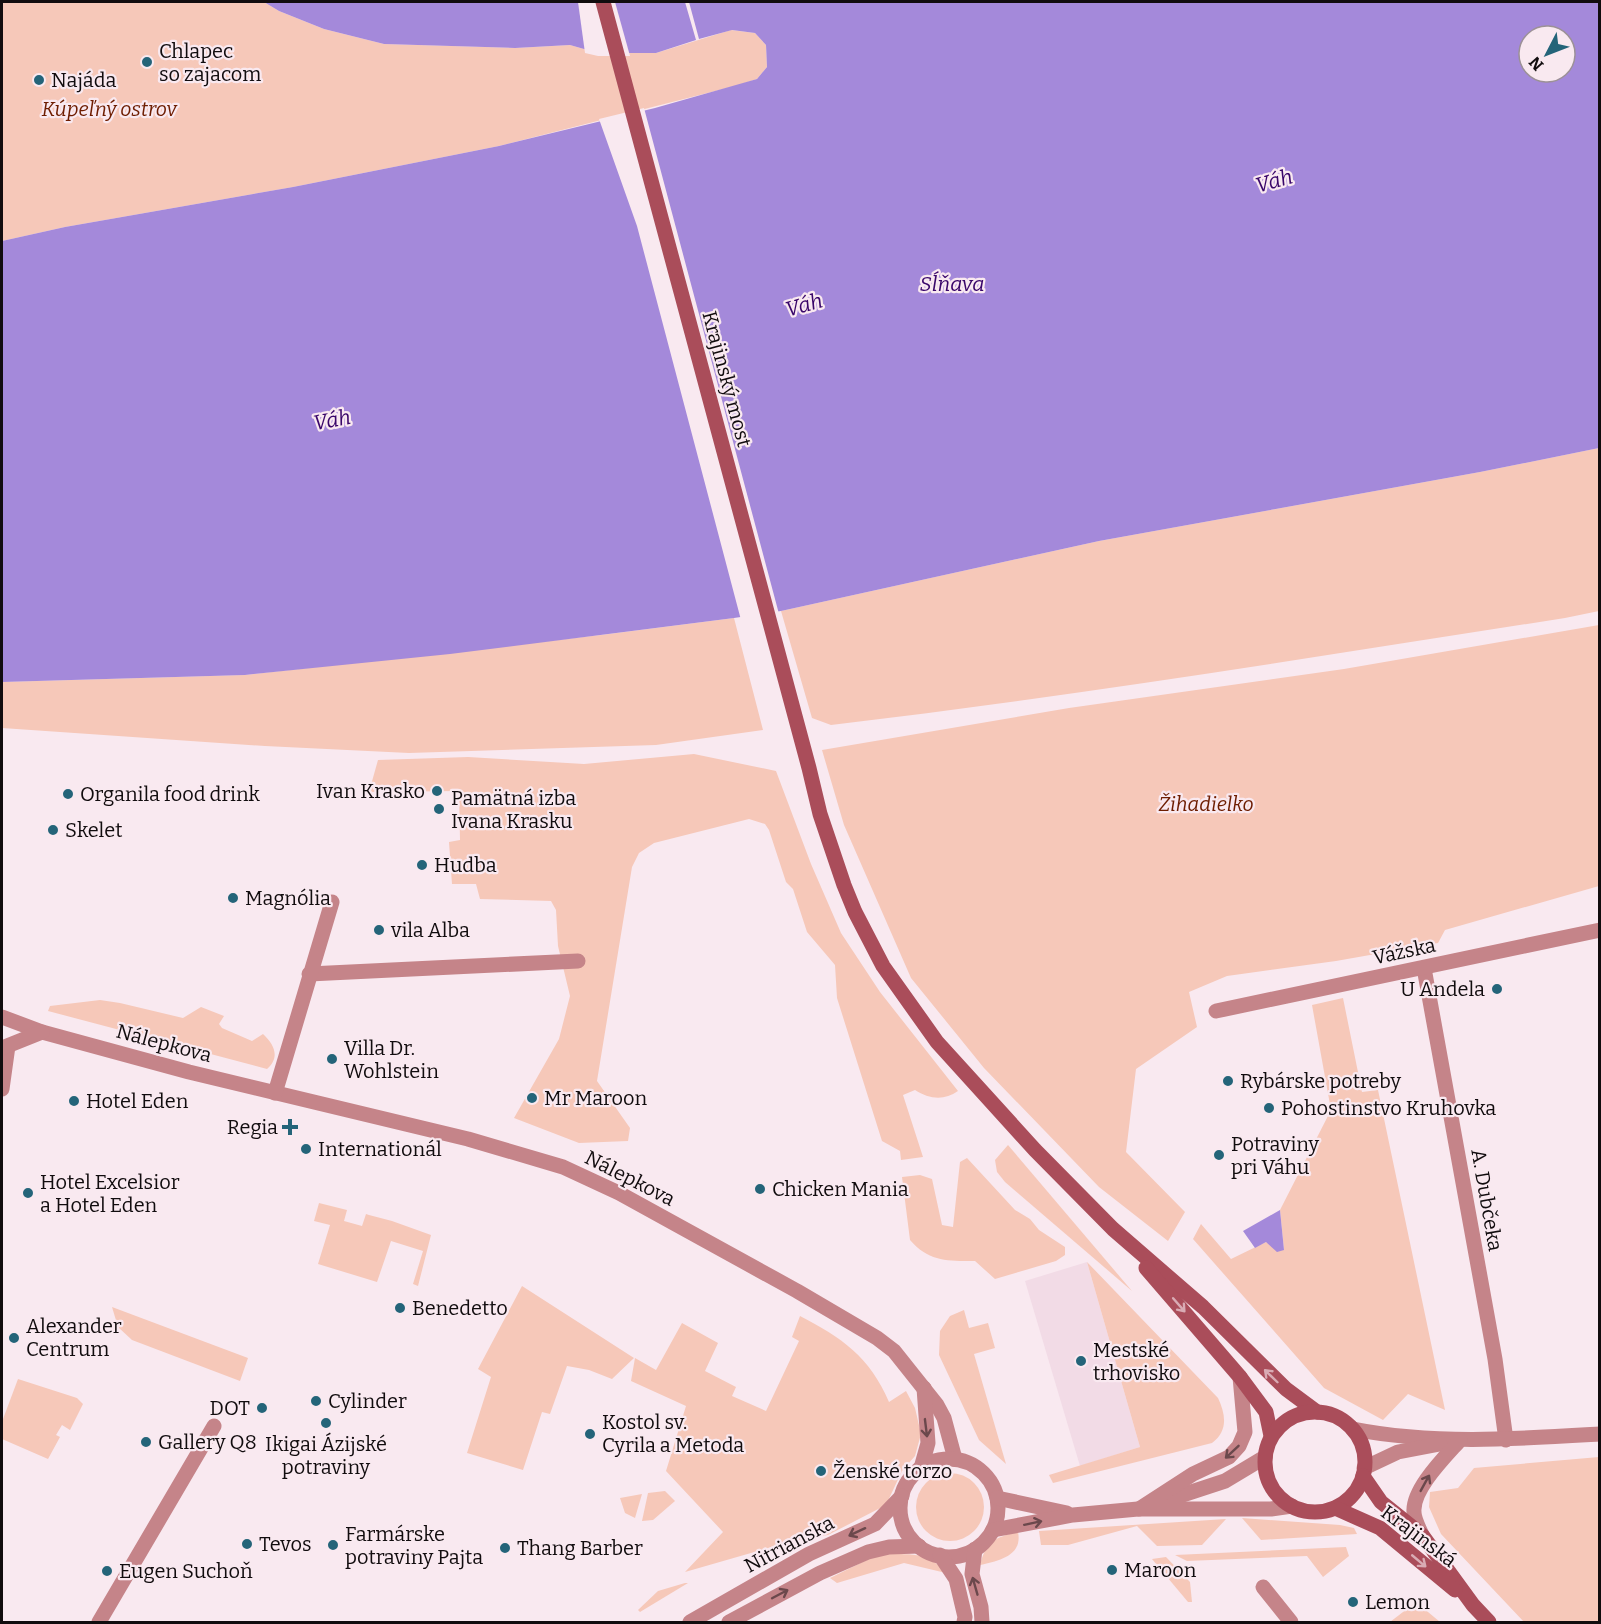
<svg xmlns="http://www.w3.org/2000/svg" width="1601" height="1624" viewBox="0 0 1601 1624" font-family="Bitter,serif">
<rect width="100%" height="100%" fill="#f9e9f0"/>
<polygon fill="#f2dbe6" points="1087,1262 1140,1447 1080,1466 1025,1281"/>
<g fill="#f6c8b9">
<polygon points="2,2 264,2 279,11 324,29 384,44 515,48 570,45 598,53 656,53 731,30 755,33 766,45 767,67 757,79 739,85 499,146 293,187 65,227 2,241"/>
<path d="M1599,448V611L1565,618C1320,656 1077,696 831,725L812,718L781,611L1099,541L1480,472Z"/>
<polygon points="734,618 763,730 656,745 409,753 265,746 2,728 2,682 245,675 601,635"/>
<polygon points="1599,625 1599,886 1445,930 1438,943 1336,961 1227,976 1189,992 1197,1027 1136,1069 1126,1152 1185,1212 1168,1241 1099,1187 984,1068 911,978 844,825 822,750 1069,708 1344,669"/>
<path d="M694,754L776,771L811,864L841,933L880,992L958,1091C944,1101 929,1099 915,1090L903,1095L923,1157L901,1160L900,1151L882,1141L837,998L835,965L807,932L793,889L786,882L769,830L765,824L749,819L654,843L639,853L632,867L597,1081L630,1128L628,1141L579,1143L514,1118L559,1039L570,996L558,946L556,910L551,901L480,899L476,884H452L449,842L460,840L459,791L369,792L378,760L468,757L584,764Z"/>
<polygon points="1343,998 1362,1092 1378,1090 1445,1410 1408,1394 1383,1420 1324,1388 1193,1239 1201,1224 1231,1259 1266,1242 1284,1250 1280,1210 1331,1110 1312,1005"/>
<path d="M100,1000L120,1003L183,1018L201,1007L224,1016L219,1024L222,1028L252,1041L263,1034C275,1045 280,1058 267,1069L48,1011L50,1006Z"/>
<polygon points="1008,1145 1132,1291 1005,1182 997,1172 995,1160"/>
<path d="M967,1158L1015,1210L1030,1219L1039,1230L1065,1247V1255L1056,1261L995,1279L975,1261C948,1261 929,1262 910,1240L902,1177L920,1175L932,1179L942,1225L953,1227L960,1162Z"/>
<polygon points="319,1203 347,1210 344,1221 362,1226 366,1214 369,1215 392,1221 431,1235 418,1286 413,1284 423,1251 391,1241 377,1282 318,1264 330,1225 314,1221"/>
<path d="M1087,1262L1218,1398C1226,1415 1228,1431 1212,1443L1053,1483L1049,1475L1140,1447Z"/>
<polygon points="522,1286 634,1358 612,1379 589,1370 567,1366 550,1414 542,1412 523,1470 467,1453 491,1377 478,1369"/>
<polygon points="112,1307 248,1358 240,1381 132,1340 118,1327"/>
<polygon points="964,1310 969,1328 988,1323 995,1348 974,1354 1006,1464 979,1440 939,1355 940,1331 950,1316"/>
<path d="M800,1316C841,1337 870,1357 889,1402L906,1391L915,1408L921,1434L915,1456L902,1471L886,1505L828,1535L789,1542L685,1572L723,1532L666,1471L686,1406L631,1381L635,1358L656,1370L682,1323L718,1343L705,1371L736,1387L732,1396L766,1411L799,1341L792,1337Z"/>
<polygon points="18,1379 77,1398 83,1404 70,1430 62,1425 56,1435 60,1437 48,1459 2,1439 2,1418 3,1419"/>
<polygon points="1599,1457 1599,1622 1524,1622 1441,1534 1429,1507 1430,1492 1458,1488 1474,1468"/>
<circle cx="950" cy="1507" r="34"/>
<polygon points="665,1491 675,1501 653,1520 642,1521 648,1493"/>
<polygon points="642,1494 635,1518 625,1513 620,1498"/>
<polygon points="1242,1518 1340,1525 1354,1528 1357,1534 1261,1540"/>
<polygon points="1226,1519 1202,1545 1157,1546 1137,1526 1068,1545 1041,1545 1039,1531"/>
<path d="M1018,1532C1023,1556 998,1561 980,1565C986,1541 996,1537 1018,1532Z"/>
<polygon points="1346,1547 1349,1556 1323,1577 1307,1556 1187,1561 1175,1555"/>
<path d="M881,1553C910,1556 926,1549 946,1573L904,1563L837,1583L830,1578Z"/>
<polygon points="1166,1557 1190,1582 1192,1602 1188,1602 1152,1559"/>
<polygon points="685,1583 688,1583 640,1612 638,1610 658,1591"/>
<polygon points="1416,1602 1440,1622 1390,1622"/>
</g>
<g fill="#a489da" fill-rule="evenodd">
<polygon points="264,2 685,2 696,40 656,53 598,53 570,45 515,48 384,44 324,29 279,11"/>
<path d="M689,2H1599V448L1480,472L1099,541L781,611L734,618L450,654L245,675L2,682V241L65,227L293,187L499,146L655,108L757,79L767,67L766,45L755,33L732,30L699,39ZM1529,36H1565V72H1529Z"/>
<polygon points="1280,1210 1284,1250 1277,1252 1266,1242 1255,1248 1243,1231"/>
</g>
<g fill="#f9e9f0">
<polygon points="578,2 615,2 630,56 598,56 585,53"/>
<polygon points="644,108 779,614 741,620 637,226 599,119"/>
</g>
<g fill="none" stroke-linecap="round" stroke-linejoin="round">
<g stroke="#c58489" stroke-width="15">
<polyline points="1424,968 1495,1359 1506,1440"/>
<polyline points="2,1089 8,1046"/>
<polyline points="99,1622 214,1426"/>
</g>
<g stroke="#c58489" stroke-width="15">
<polyline points="309,974 578,961"/>
<polyline points="1216,1011 1600,930"/>
<polyline points="2,1017 42,1032 189,1072 468,1139 563,1167 619,1193 797,1291 877,1338 894,1351 937,1405 944,1418 955,1459"/>
<polyline points="2,1048 42,1032"/>
<polyline points="275,1093 332,902"/>
<path d="M1353,1429C1434,1445 1518,1439 1600,1434"/>
<circle cx="949" cy="1508" r="49"/>
<polyline points="921,1468 928,1443 924,1388"/>
<polyline points="1364,1468 1398,1452 1440,1444"/>
<polyline points="997,1498 1067,1513"/>
<polyline points="1161,1502 1225,1481 1265,1457"/>
<polyline points="1139,1509 1193,1474 1229,1457 1239,1446 1245,1432 1240,1377"/>
<polyline points="993,1530 1073,1515 1138,1509 1271,1509 1292,1506"/>
<path d="M1422,1535C1419,1528 1414,1519 1414,1512C1412,1489 1446,1456 1460,1440"/>
<polyline points="975,1549 972,1574 981,1607 982,1622"/>
<polyline points="940,1555 956,1579 965,1617 964,1622"/>
<polyline points="1263,1587 1291,1622"/>
<polyline points="690,1622 809,1554 875,1524 902,1496"/>
<polyline points="729,1622 820,1573 868,1552 889,1547 919,1546"/>
</g>
<g stroke="#aa4d5a" stroke-width="15">
<polyline points="603,2 809,768 820,814 844,885 855,912 883,966 937,1042 1035,1150 1113,1229 1203,1307 1286,1389 1317,1412"/>
<polyline points="1146,1268 1240,1377 1266,1412 1271,1436"/>
<circle cx="1315" cy="1462" r="50"/>
<polyline points="1363,1476 1381,1502 1422,1535 1473,1605 1489,1622"/>
<polyline points="1335,1508 1380,1528 1455,1590"/>
</g>
</g>
<defs><path id="oneway-shaft" d="M-6 0H5M1.5-3L5.5 0L1.5 3" fill="none" stroke-width="1.6" stroke-linecap="round" stroke-linejoin="round" transform="scale(1.5)"/></defs>
<g stroke="#d9abb4">
<use href="#oneway-shaft" transform="translate(1179 1305) rotate(49)"/>
<use href="#oneway-shaft" transform="translate(1271 1376) rotate(-136)"/>
<use href="#oneway-shaft" transform="translate(1419 1561) rotate(40)"/>
</g>
<g stroke="#6b484c">
<use href="#oneway-shaft" transform="translate(926 1428) rotate(83)"/>
<use href="#oneway-shaft" transform="translate(1232 1452) rotate(137)"/>
<use href="#oneway-shaft" transform="translate(1425 1483) rotate(-61)"/>
<use href="#oneway-shaft" transform="translate(1033 1523) rotate(-12)"/>
<use href="#oneway-shaft" transform="translate(857 1532) rotate(155)"/>
<use href="#oneway-shaft" transform="translate(975 1586) rotate(-106)"/>
<use href="#oneway-shaft" transform="translate(780 1594) rotate(-28)"/>
</g>
<g fill="#246479" stroke="#f9e9f0" stroke-width="2">
<circle cx="147" cy="62" r="6"/>
<circle cx="39" cy="80" r="6"/>
<circle cx="437" cy="791" r="6"/>
<circle cx="68" cy="794" r="6"/>
<circle cx="439" cy="809" r="6"/>
<circle cx="53" cy="830" r="6"/>
<circle cx="422" cy="865" r="6"/>
<circle cx="233" cy="898" r="6"/>
<circle cx="379" cy="930" r="6"/>
<circle cx="1497" cy="989" r="6"/>
<circle cx="332" cy="1059" r="6"/>
<circle cx="1228" cy="1081" r="6"/>
<circle cx="532" cy="1098" r="6"/>
<circle cx="74" cy="1101" r="6"/>
<circle cx="1269" cy="1108" r="6"/>
<path d="M287 1118h6v6h6v6h-6v6h-6v-6h-6v-6h6z"/>
<circle cx="306" cy="1149" r="6"/>
<circle cx="1219" cy="1155" r="6"/>
<circle cx="760" cy="1189" r="6"/>
<circle cx="28" cy="1193" r="6"/>
<circle cx="400" cy="1308" r="6"/>
<circle cx="14" cy="1338" r="6"/>
<circle cx="1081" cy="1361" r="6"/>
<circle cx="316" cy="1401" r="6"/>
<circle cx="262" cy="1408" r="6"/>
<circle cx="326" cy="1423" r="6"/>
<circle cx="590" cy="1434" r="6"/>
<circle cx="146" cy="1442" r="6"/>
<circle cx="821" cy="1471" r="6"/>
<circle cx="247" cy="1544" r="6"/>
<circle cx="333" cy="1545" r="6"/>
<circle cx="505" cy="1548" r="6"/>
<circle cx="1112" cy="1570" r="6"/>
<circle cx="107" cy="1571" r="6"/>
<circle cx="1353" cy="1602" r="6"/>
</g>
<g text-anchor="middle" dominant-baseline="central" stroke-width="4.5" stroke-linejoin="round" paint-order="stroke">
<g font-size="20" fill="#110c0e" stroke="#f9e9f0" text-anchor="start">
<text x="159" y="51">Chlapec<tspan x="159" dy="23">so zajacom</tspan></text>
<text x="51" y="80">Najáda</text>
<text x="425" y="791" text-anchor="end">Ivan Krasko</text>
<text x="80" y="794">Organila food drink</text>
<text x="451" y="798">Pamätná izba<tspan x="451" dy="23">Ivana Krasku</tspan></text>
<text x="65" y="830">Skelet</text>
<text x="434" y="865">Hudba</text>
<text x="245" y="898">Magnólia</text>
<text x="391" y="930">vila Alba</text>
<text x="1485" y="989" text-anchor="end">U Andela</text>
<text x="344" y="1048">Villa Dr.<tspan x="344" dy="23">Wohlstein</tspan></text>
<text x="1240" y="1081">Rybárske potreby</text>
<text x="544" y="1098">Mr Maroon</text>
<text x="86" y="1101">Hotel Eden</text>
<text x="1281" y="1108">Pohostinstvo Kruhovka</text>
<text x="278" y="1127" text-anchor="end">Regia</text>
<text x="1231" y="1144">Potraviny<tspan x="1231" dy="23">pri Váhu</tspan></text>
<text x="318" y="1149">Internationál</text>
<text x="40" y="1182">Hotel Excelsior<tspan x="40" dy="23">a Hotel Eden</tspan></text>
<text x="772" y="1189">Chicken Mania</text>
<text x="412" y="1308">Benedetto</text>
<text x="26" y="1326">Alexander<tspan x="26" dy="23">Centrum</tspan></text>
<text x="1093" y="1350">Mestské<tspan x="1093" dy="23">trhovisko</tspan></text>
<text x="328" y="1401">Cylinder</text>
<text x="250" y="1408" text-anchor="end">DOT</text>
<text x="602" y="1422">Kostol sv.<tspan x="602" dy="23">Cyrila a Metoda</tspan></text>
<text x="158" y="1442">Gallery Q8</text>
<text x="326" y="1444" text-anchor="middle">Ikigai Ázijské<tspan x="326" dy="23">potraviny</tspan></text>
<text x="833" y="1471">Ženské torzo</text>
<text x="345" y="1534">Farmárske<tspan x="345" dy="23">potraviny Pajta</tspan></text>
<text x="259" y="1544">Tevos</text>
<text x="517" y="1548">Thang Barber</text>
<text x="1124" y="1570">Maroon</text>
<text x="119" y="1571">Eugen Suchoň</text>
<text x="1365" y="1602">Lemon</text>
</g>
<g font-size="20" font-style="italic" fill="#6e1d00" stroke="#f9e9f0">
<text x="109" y="109">Kúpeľný ostrov</text>
<text x="1206" y="804">Žihadielko</text>
</g>
<g font-size="20" fill="#110c0e" stroke="#f9e9f0">
<text transform="translate(727 379) rotate(75)">Krajinský most</text>
<text transform="translate(1404 951) rotate(-12)">Vážska</text>
<text transform="translate(164 1043) rotate(15)">Nálepkova</text>
<text transform="translate(630 1178) rotate(27)">Nálepkova</text>
<text transform="translate(1487 1200) rotate(80)">A. Dubčeka</text>
<text transform="translate(1419 1536) rotate(37)">Krajinská</text>
<text transform="translate(789 1544) rotate(-28)">Nitrianska</text>
</g>
<g font-size="21" font-style="italic" fill="#39066a" stroke="#f9e9f0">
<text transform="translate(1274 181) rotate(-15)">Váh</text>
<text x="952" y="284">Sĺňava</text>
<text transform="translate(804 305) rotate(-15)">Váh</text>
<text transform="translate(332 420) rotate(-10)">Váh</text>
</g>
</g>
<rect width="1601" height="1624" fill="none" stroke="#110c0e" stroke-width="6"/>
<g transform="translate(1547 54) rotate(228)"><circle r="28" fill="#f9e9f0" stroke="#9c9196" stroke-width="1.5"/>
<path d="M0-4.5L10 22L0 15L-10 22Z" fill="#246479"/>
<text y="-9" font-size="16" font-weight="bold" text-anchor="middle" fill="#110c0e">N</text>
</g>
</svg>
